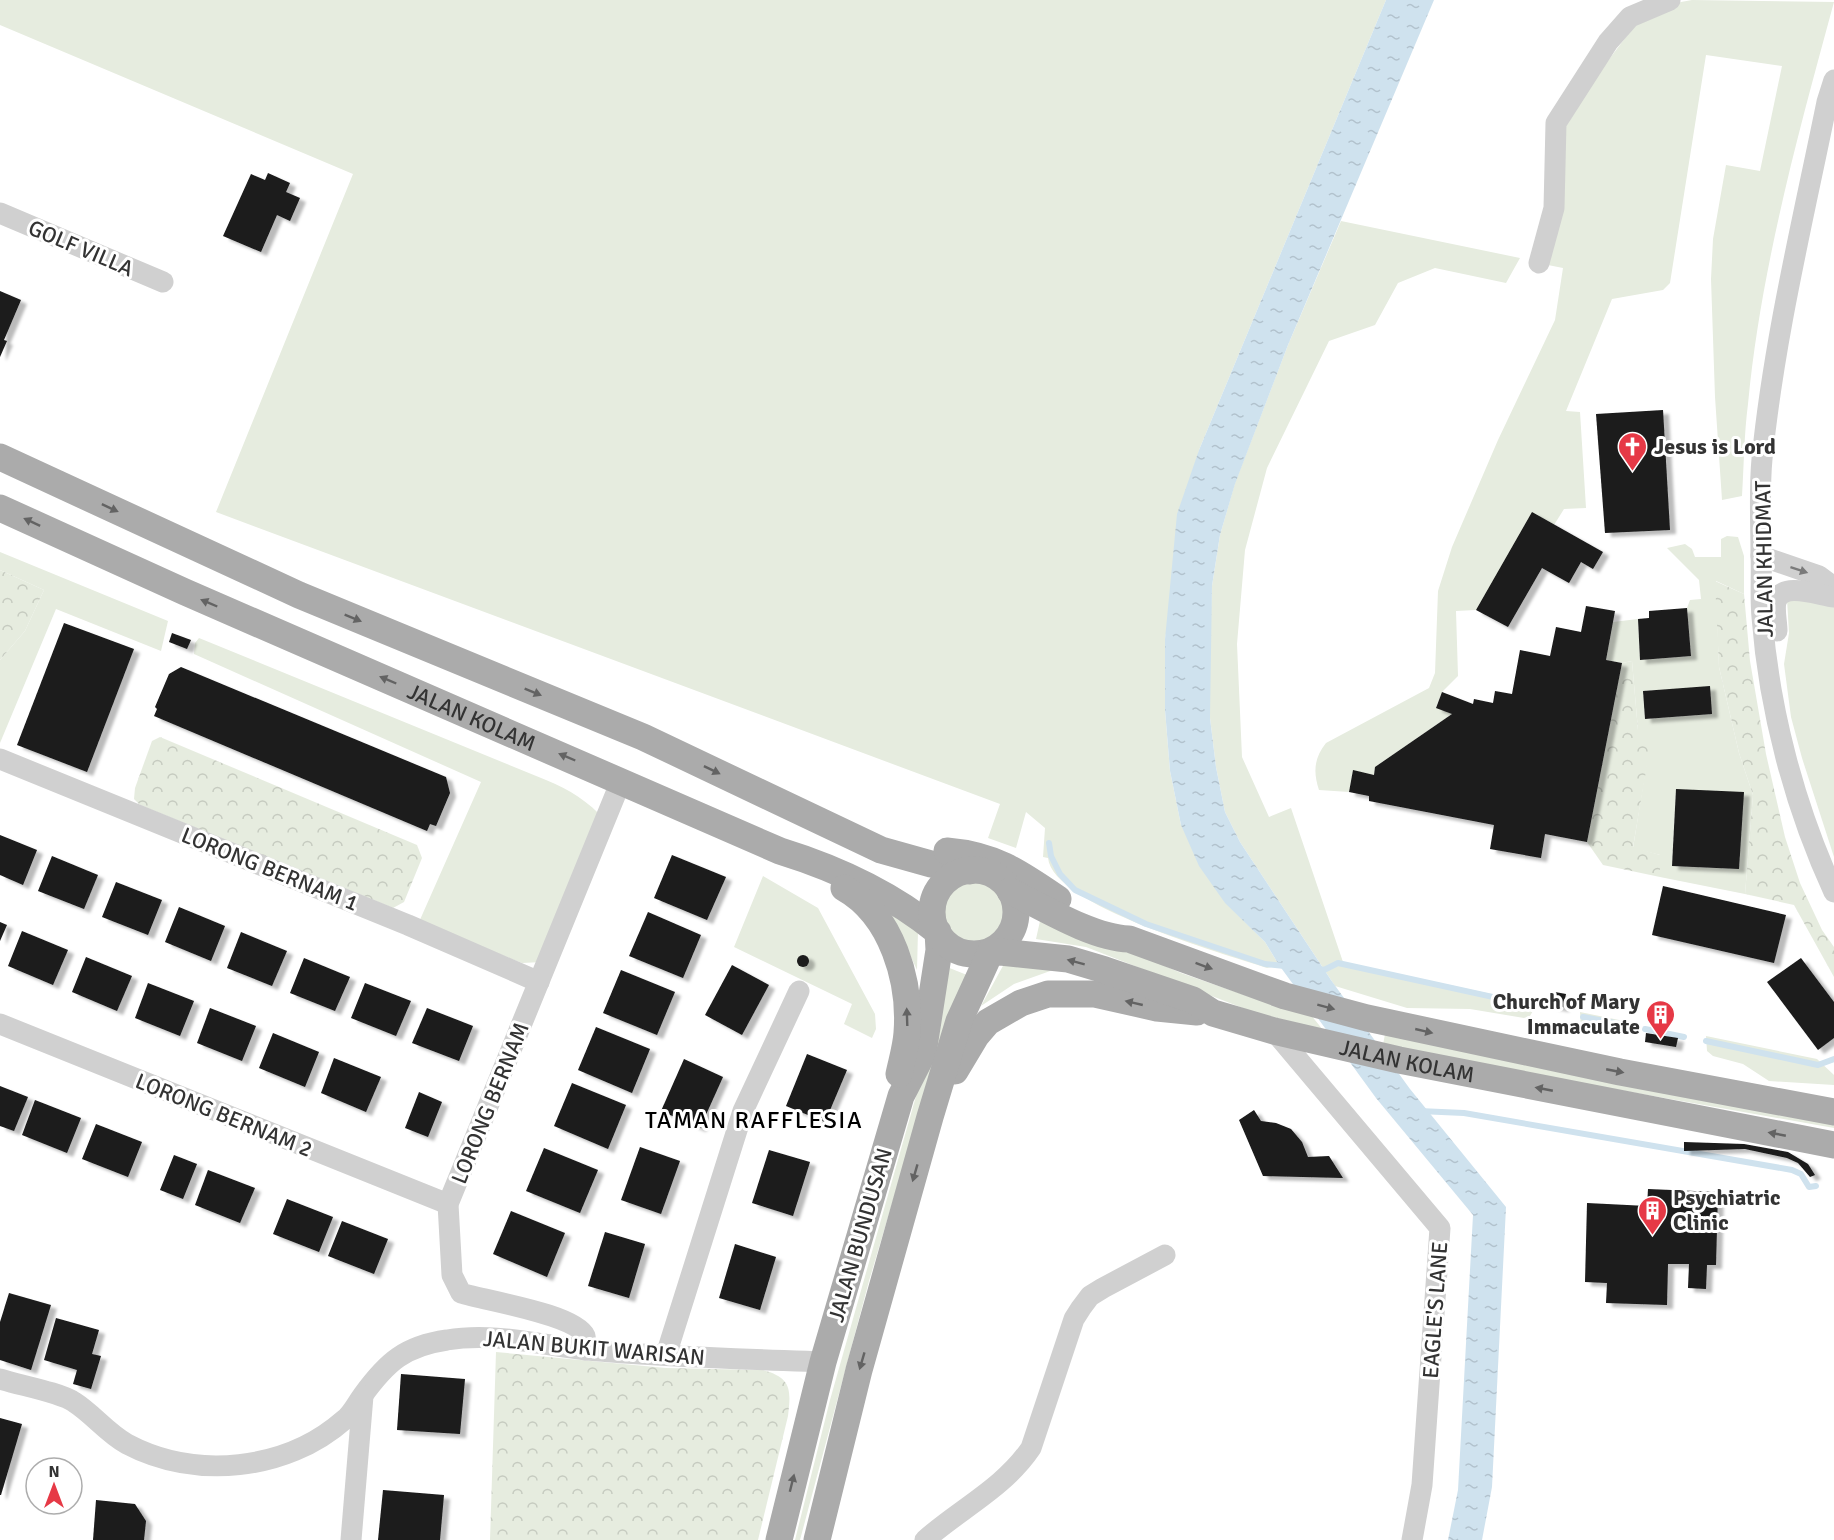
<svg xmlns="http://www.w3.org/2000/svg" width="1834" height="1540" viewBox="0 0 1834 1540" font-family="Signika,sans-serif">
<defs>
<pattern id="forest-crowns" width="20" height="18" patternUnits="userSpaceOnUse" patternTransform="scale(1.5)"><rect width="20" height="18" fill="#e6ecdf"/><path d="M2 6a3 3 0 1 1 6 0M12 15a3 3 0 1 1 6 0" fill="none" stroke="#c6cbc0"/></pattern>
<pattern id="water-ripples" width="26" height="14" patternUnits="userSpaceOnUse" patternTransform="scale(1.5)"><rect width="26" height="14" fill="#cfe2ee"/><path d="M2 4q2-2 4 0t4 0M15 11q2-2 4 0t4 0" fill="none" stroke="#b2c2cd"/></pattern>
<filter id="shadow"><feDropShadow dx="6" dy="4" stdDeviation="1.5" flood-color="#0004"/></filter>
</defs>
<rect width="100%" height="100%" fill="#fff"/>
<g fill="#e6ecdf" fill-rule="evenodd">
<path d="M0,0H1386L1199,450L1165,639V710L1170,771L1181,825L1225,902L1265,942L1279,965L1267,968C1223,953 1053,906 1048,858L1043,857L1045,828L1026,812L1016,848L988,838L1000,804L216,512L353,174L0,25Z"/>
<path d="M1692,0L1834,2C1798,134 1761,268 1748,404C1744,435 1744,465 1742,496L1722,500L1715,397L1711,279L1713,239L1726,165L1760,171L1782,66L1706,55L1670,283L1663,290L1612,299L1566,411L1580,412L1586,508L1564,509L1554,525L1476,610L1456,611L1458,676L1442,692L1436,707L1452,714L1375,767L1374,775L1353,771L1349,792L1319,790C1313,772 1314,758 1326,743L1429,688L1435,673L1438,591L1452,547L1498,440L1555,320L1563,268L1548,265L1565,128L1598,74L1638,21L1681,2Z"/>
<polygon points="1341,221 1520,258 1506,283 1435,268 1398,283 1375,325 1329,341 1267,468 1245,550 1237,644 1242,757 1269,817 1291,808 1343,962 1537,1004 1530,1016 1524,1018 1470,1009 1407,1008 1335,986 1240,842 1225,812 1216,767 1210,718 1209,653 1212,586 1220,535 1235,483 1288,345"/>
<path d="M1727,536L1738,537L1744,556V594L1716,581L1719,667L1739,753L1753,795L1745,894L1660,877V855L1633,848L1652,730H1638L1632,661L1622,663L1606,660L1613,622L1638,619L1640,660L1691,656L1687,608L1690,600L1701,599L1699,580L1667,548L1685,544L1692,549L1695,557H1721V539ZM1710,687L1711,714L1645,719L1643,691ZM1676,790L1743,793L1739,869L1672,866Z"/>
<polygon points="0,552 168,621 161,651 56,609 0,743 0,660 25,631 44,590 0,570"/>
<polygon points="1787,599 1834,605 1834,857 1802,758 1791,717 1784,664 1789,633"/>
<path d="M199,638L546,780C570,790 588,801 606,821L542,962L522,963L419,922L481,782L194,654L195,643Z"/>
<polygon points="763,876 818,908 875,1014 876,1029 872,1038 844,1024 852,1004 734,947"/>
<circle cx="972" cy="912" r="31"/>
<polygon points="887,906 918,931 917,970"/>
<polygon points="1042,912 1181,973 1259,1000 1311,1015 1323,1030 1253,1012 1086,947 1036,939"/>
<polygon points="1004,964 1053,970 1014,984 981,1006"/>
<polygon points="942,965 967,975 913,1133 869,1281 800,1540 795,1540 830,1400 937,1022"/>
<polygon points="1580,1012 1624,1021 1617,1036 1581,1029"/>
<polygon points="1385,1034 1563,1072 1834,1123 1834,1128 1563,1080 1383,1045"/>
<polygon points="1706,1036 1817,1059 1834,1075 1834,1085 1769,1081 1743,1064 1713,1056 1707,1051"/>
</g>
<g fill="url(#forest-crowns)">
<polygon points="0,570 44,590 25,631 0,660"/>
<polygon points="1715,581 1744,594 1750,661 1766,754 1785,837 1800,883 1822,930 1834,947 1834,977 1794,905 1745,894 1753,795 1739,753 1719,667"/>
<polygon points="1632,661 1638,730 1653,730 1633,847 1660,855 1660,877 1603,865 1587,842 1622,663"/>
<polygon points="160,737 417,845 422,858 404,902 393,908 140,805 134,799 135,788 152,741"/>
<path d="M496,1352L666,1368L763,1370C792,1378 791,1390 788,1416L758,1540H490Z"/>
</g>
<polygon fill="url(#water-ripples)" points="1386,0 1434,0 1288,345 1235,484 1220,535 1212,586 1210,718 1216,767 1225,812 1240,842 1331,980 1410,1089 1506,1207 1492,1487 1482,1540 1448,1540 1458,1490 1473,1215 1376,1098 1279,965 1265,942 1225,903 1199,866 1181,825 1170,771 1165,710 1165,639 1177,514 1199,450"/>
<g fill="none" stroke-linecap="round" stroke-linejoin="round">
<g stroke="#cfe2ee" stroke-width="6">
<polyline points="1049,843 1051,856 1060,874 1075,890 1146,924 1265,964 1285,966"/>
<polyline points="1319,969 1324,970 1338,963 1534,1006"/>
<polyline points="1583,1017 1620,1024"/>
<polyline points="1645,1029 1684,1037"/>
<polyline points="1706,1041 1818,1065 1834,1059"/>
<polyline points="1419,1111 1464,1113 1792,1170 1801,1174 1809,1187 1816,1186"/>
</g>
</g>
<g fill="#1a1a1a" filter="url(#shadow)">
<polygon points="268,173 290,183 286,192 300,198 290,221 277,215 261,252 223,236 251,174 265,180"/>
<polygon points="0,291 21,300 4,340 7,341 0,357"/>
<polygon points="1663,410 1670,530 1605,533 1596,414"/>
<polygon points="1532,512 1603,552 1593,569 1581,562 1569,583 1542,568 1508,627 1476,610"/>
<polygon points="1586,606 1615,611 1606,660 1622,663 1587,842 1545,834 1541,858 1490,849 1494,825 1369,801 1369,796 1349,792 1353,770 1374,775 1375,767 1452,714 1436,708 1442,692 1473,704 1474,699 1493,703 1495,691 1512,694 1520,650 1550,656 1556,627 1581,632"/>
<polygon points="1687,608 1691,656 1640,660 1638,619 1649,618 1649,611"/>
<polygon points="64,623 134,649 87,772 17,745"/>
<polygon points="172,633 191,640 187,649 169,642"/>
<polygon points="181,667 446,777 450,793 436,826 430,824 427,831 154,716 157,709 155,707 169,674"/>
<polygon points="1710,686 1712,714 1645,719 1643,691"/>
<polygon points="1676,789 1744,792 1739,869 1672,866"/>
<polygon points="0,835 37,850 23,885 0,875"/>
<polygon points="672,855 726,877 707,920 654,898"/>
<polygon points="52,856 98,875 84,909 38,891"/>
<polygon points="116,882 162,900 148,935 102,917"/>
<polygon points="1663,886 1786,915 1774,963 1652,935"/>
<polygon points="179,907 225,926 211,961 165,942"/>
<polygon points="648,912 701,935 683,978 629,956"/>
<polygon points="0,922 7,925 0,941"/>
<polygon points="22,931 68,950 53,985 8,966"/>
<polygon points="241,932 287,951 272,986 227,968"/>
<circle cx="803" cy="961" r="6"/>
<polygon points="86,957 132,976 117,1011 72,992"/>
<polygon points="304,958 350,977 335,1011 290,993"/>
<polygon points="1801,958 1834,1002 1834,1038 1818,1050 1767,982"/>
<polygon points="732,965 769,985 742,1035 705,1015"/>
<polygon points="621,970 675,992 657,1035 603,1013"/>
<polygon points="148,983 194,1001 180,1036 135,1018"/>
<polygon points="365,983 411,1001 396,1036 351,1018"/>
<polygon points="1555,992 1566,994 1563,1008 1552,1006"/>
<polygon points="210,1008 256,1026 242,1061 197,1043"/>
<polygon points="427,1008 473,1026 459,1061 412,1043"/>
<polygon points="596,1027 650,1049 632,1093 578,1070"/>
<polygon points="273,1033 319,1052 305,1087 259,1068"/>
<polygon points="1646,1033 1678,1038 1676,1047 1645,1042"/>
<polygon points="807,1054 847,1070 825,1122 786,1106"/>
<polygon points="334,1058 381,1077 366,1112 321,1093"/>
<polygon points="684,1059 723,1077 700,1128 661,1111"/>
<polygon points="572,1083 626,1105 608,1149 554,1126"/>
<polygon points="0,1086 28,1097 14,1131 0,1126"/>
<polygon points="419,1092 442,1102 428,1137 405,1128"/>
<polygon points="35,1100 81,1118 67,1153 22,1135"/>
<polygon points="1254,1110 1261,1121 1276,1123 1291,1129 1302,1142 1308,1157 1329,1156 1343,1178 1263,1176 1239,1120"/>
<polygon points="96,1124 142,1142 128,1177 82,1159"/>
<polygon points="1684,1142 1744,1144 1788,1152 1808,1164 1815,1175 1810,1177 1798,1163 1787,1158 1745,1149 1684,1151"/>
<polygon points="640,1147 680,1161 661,1214 621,1200"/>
<polygon points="544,1148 598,1170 580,1213 526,1191"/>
<polygon points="769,1150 810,1162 793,1216 752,1203"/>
<polygon points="174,1155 197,1164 183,1199 160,1190"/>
<polygon points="208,1170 255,1188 240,1223 195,1205"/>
<polygon points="1648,1189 1718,1192 1716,1265 1707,1265 1706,1289 1688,1288 1689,1264 1668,1264 1667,1305 1606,1303 1607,1283 1585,1282 1587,1203 1647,1206"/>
<polygon points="287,1199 333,1217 319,1252 273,1234"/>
<polygon points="511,1211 565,1233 547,1277 493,1254"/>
<polygon points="342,1221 388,1239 374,1274 328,1256"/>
<polygon points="605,1232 645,1244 629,1298 588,1286"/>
<polygon points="735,1244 776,1257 760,1310 719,1298"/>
<polygon points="9,1293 51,1305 31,1370 0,1360 0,1322"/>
<polygon points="56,1318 99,1330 92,1354 101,1356 91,1389 73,1384 77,1370 44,1360"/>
<polygon points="401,1374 465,1379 460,1434 397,1430"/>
<polygon points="0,1418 22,1424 1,1495 0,1495"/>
<polygon points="383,1490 444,1495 440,1540 378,1540"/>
<polygon points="96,1500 135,1504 146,1521 144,1540 93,1540"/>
</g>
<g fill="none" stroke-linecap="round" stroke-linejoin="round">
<g stroke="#d0d0d0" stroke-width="21">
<path d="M1834,80L1827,102C1803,220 1774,339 1762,459C1759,490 1761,522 1761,554C1762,575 1760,596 1762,617C1769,710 1795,808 1834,892"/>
<polyline points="0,213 163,282"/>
<polyline points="1539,263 1554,208 1556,123 1608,42 1630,17 1670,0"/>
<polyline points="1761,556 1819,576 1834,587"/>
<path d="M1777,631C1777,622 1774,610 1776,602C1782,580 1820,596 1834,597"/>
<polyline points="0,759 408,925 539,982"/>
<polyline points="0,1024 448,1204"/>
<polyline points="1274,1031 1440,1228 1422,1485 1412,1540"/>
<path d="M585,1350C585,1345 586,1339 585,1336C575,1314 486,1301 461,1293L452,1275L448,1204L621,781"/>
<polyline points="666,1355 743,1111 799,991"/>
<path d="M0,1379C18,1385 59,1392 74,1402C93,1414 107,1433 127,1444C195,1480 286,1471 344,1420C352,1414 357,1403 363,1395C387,1362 405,1346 447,1340C494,1332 539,1345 587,1350C665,1357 744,1359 823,1362"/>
<polyline points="351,1540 363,1396"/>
<path d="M925,1540C960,1509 1004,1488 1031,1448L1074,1319L1081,1308L1090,1296L1103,1288L1165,1255"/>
</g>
<g stroke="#ababab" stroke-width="27">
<polyline points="0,457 299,595 643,737 881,850 931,864 970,871"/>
<path id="s1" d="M0,508L185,592L780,851C835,868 893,895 938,932L939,950L923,1053L901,1096L823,1362L779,1540"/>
<path d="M947,851C995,855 1020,873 1058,899"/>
<circle cx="974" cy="912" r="42"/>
<path d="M844,888C892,915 911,981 907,1033C906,1047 902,1060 899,1074"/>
<path d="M1010,891C1044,908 1093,938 1129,939L1285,996L1367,1018L1620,1072L1834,1112"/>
<polyline points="955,1071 976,1036 988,1022 1021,1003 1048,994 1095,994 1157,1008 1197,1012"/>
<path id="s2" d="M817,1540L859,1370L930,1117L959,1021L991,951L1068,959L1105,970L1193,1000L1213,1013L1274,1031L1399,1060L1834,1145"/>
</g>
</g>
<defs><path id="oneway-solid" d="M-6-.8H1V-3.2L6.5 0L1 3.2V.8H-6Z" transform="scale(1.5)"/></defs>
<g fill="#636363">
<use href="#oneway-solid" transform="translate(110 508) rotate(25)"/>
<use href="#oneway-solid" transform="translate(32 522) rotate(-155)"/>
<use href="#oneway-solid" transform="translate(209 603) rotate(-157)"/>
<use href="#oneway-solid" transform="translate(353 618) rotate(22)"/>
<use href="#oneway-solid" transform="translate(388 680) rotate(-157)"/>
<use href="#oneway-solid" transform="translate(533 692) rotate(22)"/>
<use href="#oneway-solid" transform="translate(567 757) rotate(-157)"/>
<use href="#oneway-solid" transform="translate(712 770) rotate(26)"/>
<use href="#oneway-solid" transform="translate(1076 962) rotate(-165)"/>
<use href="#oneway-solid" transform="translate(1204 966) rotate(20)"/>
<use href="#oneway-solid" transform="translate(1134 1003) rotate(-167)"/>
<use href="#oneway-solid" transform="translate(1326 1007) rotate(15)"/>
<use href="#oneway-solid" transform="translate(907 1017) rotate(-92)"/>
<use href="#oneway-solid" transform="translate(1424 1031) rotate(13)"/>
<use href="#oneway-solid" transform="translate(1615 1071) rotate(11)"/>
<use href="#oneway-solid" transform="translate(1544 1089) rotate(-169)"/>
<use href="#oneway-solid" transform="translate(1777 1134) rotate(-169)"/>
<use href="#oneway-solid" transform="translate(915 1173) rotate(106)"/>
<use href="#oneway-solid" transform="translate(862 1361) rotate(106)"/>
<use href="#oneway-solid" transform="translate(792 1483) rotate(-76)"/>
</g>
<use fill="#7a7a7a" href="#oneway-solid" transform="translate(1799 570) rotate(18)"/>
<defs>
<symbol id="church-pin" viewBox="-11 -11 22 30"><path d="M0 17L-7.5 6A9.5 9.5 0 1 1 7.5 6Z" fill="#e63946" stroke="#fff"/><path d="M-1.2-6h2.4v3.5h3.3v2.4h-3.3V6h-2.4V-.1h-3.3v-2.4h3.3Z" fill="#fff"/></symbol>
<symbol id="building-pin" viewBox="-11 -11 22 30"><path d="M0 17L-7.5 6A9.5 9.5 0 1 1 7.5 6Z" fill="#e63946" stroke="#fff"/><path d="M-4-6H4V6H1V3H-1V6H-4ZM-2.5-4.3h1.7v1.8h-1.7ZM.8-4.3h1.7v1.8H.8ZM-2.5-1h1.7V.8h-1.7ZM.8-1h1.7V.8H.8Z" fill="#fff"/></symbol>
</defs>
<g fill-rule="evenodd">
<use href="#church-pin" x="1616" y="430" width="33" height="45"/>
<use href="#building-pin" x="1644" y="998" width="33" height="45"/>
<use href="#building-pin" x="1636" y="1194" width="33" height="45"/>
</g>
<g text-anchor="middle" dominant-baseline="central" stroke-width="6" stroke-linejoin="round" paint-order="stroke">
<g font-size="22" fill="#333" stroke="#fff">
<text transform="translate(81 248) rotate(23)">GOLF VILLA</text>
<text transform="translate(1764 559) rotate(-91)">JALAN KHIDMAT</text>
<text stroke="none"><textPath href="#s1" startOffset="516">JALAN KOLAM</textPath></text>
<text transform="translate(270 869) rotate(22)">LORONG BERNAM 1</text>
<text stroke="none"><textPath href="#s2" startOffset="1048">JALAN KOLAM</textPath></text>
<text transform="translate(490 1103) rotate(-68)">LORONG BERNAM</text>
<text transform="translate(224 1115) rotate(22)">LORONG BERNAM 2</text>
<text transform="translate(860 1235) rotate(-74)">JALAN BUNDUSAN</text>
<text transform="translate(1435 1310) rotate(-86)">EAGLE'S LANE</text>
<text transform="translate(594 1348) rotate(5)">JALAN BUKIT WARISAN</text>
</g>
<g font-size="22" font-weight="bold" fill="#333" stroke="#fff" text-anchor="start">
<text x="1654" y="446">Jesus is Lord</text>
<text x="1640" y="1001" text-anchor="end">Church of Mary<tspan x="1640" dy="25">Immaculate</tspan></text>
<text x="1673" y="1197">Psychiatric<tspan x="1673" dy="25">Clinic</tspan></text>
</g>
<g font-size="24" letter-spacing="1.5" fill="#000" stroke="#fff">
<text x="754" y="1120">TAMAN RAFFLESIA</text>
</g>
</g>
<g transform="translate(54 1486)"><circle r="28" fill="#ffffff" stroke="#adadad" stroke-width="1.5"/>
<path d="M0-4.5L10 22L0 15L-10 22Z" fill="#e63946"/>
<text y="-9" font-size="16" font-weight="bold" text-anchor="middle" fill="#333333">N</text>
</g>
</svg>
